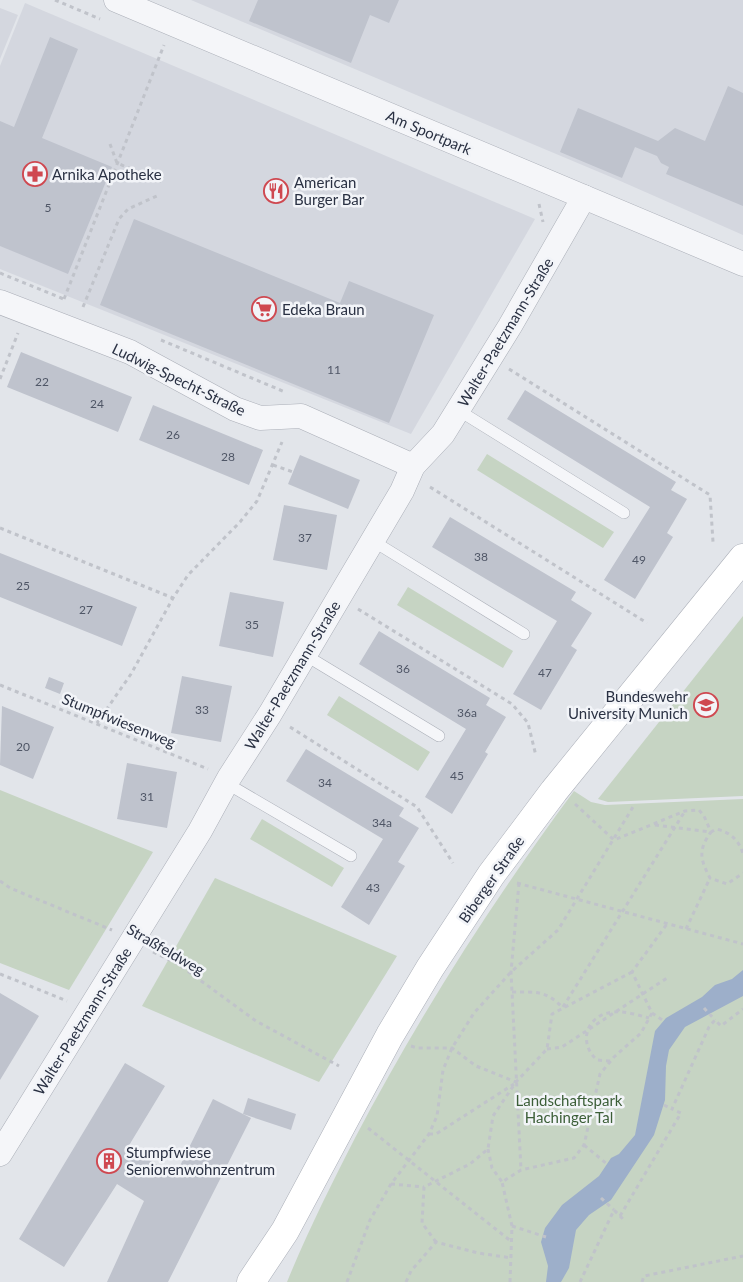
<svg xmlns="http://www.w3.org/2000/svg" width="743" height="1282" viewBox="0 0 743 1282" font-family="Lato,sans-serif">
<rect width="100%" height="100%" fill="#e2e5ea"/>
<g fill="#d4d7df">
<polygon points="191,0 743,0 743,235 618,180"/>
<polygon points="25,3 535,219 411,434 0,269 0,66"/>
<polygon points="0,8 18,15 0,59"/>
</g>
<g fill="#c6d4c3">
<polygon points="487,454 614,532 603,548 477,470"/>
<polygon points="408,587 513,651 503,668 397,605"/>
<polygon points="743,616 743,796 608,802 598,799"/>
<polygon points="339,696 430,752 418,771 327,715"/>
<polygon points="0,790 153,852 69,990 0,963"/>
<path d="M574,791L591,802L605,805L743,799V1282H287C307,1233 331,1185 355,1138C419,1016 492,902 574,791Z"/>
<polygon points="262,819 344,868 332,887 250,839"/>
<polygon points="215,878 397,956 319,1082 142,1006"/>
</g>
<polygon fill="#9dafca" points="743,970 743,996 685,1027 669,1050 666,1066 665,1100 654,1135 611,1200 589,1215 576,1230 569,1268 561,1282 546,1282 548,1266 541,1242 545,1228 562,1205 599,1176 611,1158 619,1154 635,1135 655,1031 666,1018 702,997 715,985 732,979"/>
<g fill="#bfc3cd">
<polygon points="258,0 399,0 389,23 370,15 351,63 249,21"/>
<polygon points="50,37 78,49 42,138 112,167 68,274 0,246 0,121 14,127"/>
<polygon points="728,86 743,93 743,206 666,174 669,167 661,163 657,156 635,147 622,178 560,152 578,108 658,141 675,128 705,141"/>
<polygon points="134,219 340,303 349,281 434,315 389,423 100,305"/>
<polygon points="21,352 132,397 118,432 7,387"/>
<polygon points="525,390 676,482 671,490 687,499 667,533 673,537 635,599 604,580 650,507 507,419"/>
<polygon points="153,405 263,450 249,485 139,440"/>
<polygon points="300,455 360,480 348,509 288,484"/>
<polygon points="284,505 337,515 327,570 273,560"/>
<polygon points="450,517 576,592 571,600 592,613 571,646 577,650 541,710 513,694 557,621 432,547"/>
<polygon points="0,553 137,607 122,646 0,597"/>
<polygon points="230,592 284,602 273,657 219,646"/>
<polygon points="379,631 490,698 486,705 506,717 485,752 488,754 452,814 425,797 466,729 359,664"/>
<polygon points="182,676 232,686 221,742 171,733"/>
<polygon points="49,677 64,683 60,694 45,688"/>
<polygon points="2,706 54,727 33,779 0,765"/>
<polygon points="306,749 404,808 399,816 419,828 398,862 405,866 369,925 341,907 383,839 286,781"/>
<polygon points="127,763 177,772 167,828 117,819"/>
<polygon points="0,993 39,1016 0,1080"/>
<polygon points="125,1063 165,1086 128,1147 175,1176 213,1099 251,1118 168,1282 107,1282 144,1201 117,1184 64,1267 19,1239"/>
<polygon points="248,1098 296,1114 291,1130 243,1114"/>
</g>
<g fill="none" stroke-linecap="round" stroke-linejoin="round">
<defs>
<g id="lane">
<polyline points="458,410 624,513"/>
<polyline points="373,541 524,634"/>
<polyline points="305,655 439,736"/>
<polyline points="226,783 351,856"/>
</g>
<g id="street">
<polyline points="116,0 743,264"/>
<polyline points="0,302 130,352 235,409 260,418 301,416 413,466"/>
<polyline points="0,1154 200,831 229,778 270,714 402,491 413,466 443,434 510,326 584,197"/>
</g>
<polyline id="secondary" points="251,1282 285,1231 390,1035 430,968 491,875 554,791 743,558"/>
</defs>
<use href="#lane" stroke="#abafb8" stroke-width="12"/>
<use href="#street" stroke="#abafb8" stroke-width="25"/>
<use href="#secondary" stroke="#abafb8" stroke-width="29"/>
<g stroke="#c0c3ca" stroke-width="3" stroke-dasharray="4 4" stroke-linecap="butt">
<polyline points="55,0 100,19"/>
<polyline points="110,144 117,163 164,183"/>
<polyline points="539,204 543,222"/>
<polyline points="0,273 66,300"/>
<polyline points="64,299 164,45"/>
<polyline points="83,307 119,219 128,209 159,195"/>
<polyline points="161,340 285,392"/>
<polyline points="509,369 710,495 713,542"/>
<polyline points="0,379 18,333"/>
<polyline points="273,465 293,472"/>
<polyline points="430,487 647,623"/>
<polyline points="0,528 173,598"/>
<polyline points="358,609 512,704 528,723 536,756"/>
<polyline points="0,685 208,769"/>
<polyline points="97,723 131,674 173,598 188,575 240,522 257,501 282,442"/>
<polyline points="290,727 417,807 453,863"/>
<path d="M575,804L614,840L685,811L699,810L704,816L711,832C698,850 700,859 710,878L727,884L743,873"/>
<path d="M655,825L711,832L716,829C730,832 739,840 743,854"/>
<polyline points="0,881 10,888 112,930"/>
<polyline points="517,883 743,944"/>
<polyline points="519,883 511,972 521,1170"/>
<polyline points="686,929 710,878"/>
<polyline points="153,952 178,964 256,1021 339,1066"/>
<polyline points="0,974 67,1001"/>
<path d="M512,992C535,992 546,990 563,1008"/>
<polyline points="563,1007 685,811"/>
<polyline points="704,1008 715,1020"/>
<polyline points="652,1013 664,1021"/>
<polyline points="411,1046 417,1048 452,1048 476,1066 516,1082"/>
<polyline points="547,1049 562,1047 667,978"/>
<path d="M610,1061L597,1060C577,1042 587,1014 614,1012C625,1011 638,1015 649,1018"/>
<polyline points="664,1105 672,1109"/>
<polyline points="368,1128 512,1242"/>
<polyline points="429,1134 436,1134 514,1084"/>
<polyline points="584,1145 607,1164"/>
<polyline points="488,1149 492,1168 502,1182"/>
<polyline points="391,1184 424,1187"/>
<polyline points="601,1198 614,1210"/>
<polyline points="620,1216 681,1113 672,1109 709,1027 715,1020 721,1026 743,1009"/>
<polyline points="512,1226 546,1237"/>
<polyline points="436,1242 422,1223 424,1187 470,1164 488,1149 493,1116 516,1082 547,1049 552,1014 632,972"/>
<polyline points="347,1282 370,1220 391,1184 429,1134 437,1116 443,1070 452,1048 474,1013 511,972 558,930 633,807"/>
<polyline points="406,1282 411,1271 436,1242 478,1253 512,1258"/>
<polyline points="510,1282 512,1226 502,1182 521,1170 574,1158 584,1145 600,1074 614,1057 641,1033 652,1013 632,972 667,924"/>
<polyline points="580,1282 614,1210 624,1220"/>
<polyline points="642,1282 644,1276 743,1256"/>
</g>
<use href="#lane" stroke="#f5f6f9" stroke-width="11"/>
<use href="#street" stroke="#f5f6f9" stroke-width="24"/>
<use href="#secondary" stroke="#fff" stroke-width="28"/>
</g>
<defs>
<symbol id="pharmacy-ring" viewBox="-11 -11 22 22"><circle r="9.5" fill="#f2f4f8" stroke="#cf4850" stroke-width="1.5"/><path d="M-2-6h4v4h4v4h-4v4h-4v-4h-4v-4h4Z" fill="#cf4850"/></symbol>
<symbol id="restaurant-ring" viewBox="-11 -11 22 22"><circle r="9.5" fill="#f2f4f8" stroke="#cf4850" stroke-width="1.5"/><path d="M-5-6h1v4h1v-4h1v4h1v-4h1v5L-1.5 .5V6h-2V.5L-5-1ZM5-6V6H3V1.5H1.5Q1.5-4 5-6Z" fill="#cf4850"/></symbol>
<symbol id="supermarket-ring" viewBox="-11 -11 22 22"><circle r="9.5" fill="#f2f4f8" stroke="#cf4850" stroke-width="1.5"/><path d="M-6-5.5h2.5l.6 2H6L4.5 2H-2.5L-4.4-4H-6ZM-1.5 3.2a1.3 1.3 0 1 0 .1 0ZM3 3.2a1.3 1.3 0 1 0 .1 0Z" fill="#cf4850"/></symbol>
<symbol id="university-ring" viewBox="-11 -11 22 22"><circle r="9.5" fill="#f2f4f8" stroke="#cf4850" stroke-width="1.5"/><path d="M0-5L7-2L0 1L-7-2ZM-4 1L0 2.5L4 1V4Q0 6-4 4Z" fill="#cf4850"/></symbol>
<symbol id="building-ring" viewBox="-11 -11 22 22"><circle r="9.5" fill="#f2f4f8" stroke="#cf4850" stroke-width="1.5"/><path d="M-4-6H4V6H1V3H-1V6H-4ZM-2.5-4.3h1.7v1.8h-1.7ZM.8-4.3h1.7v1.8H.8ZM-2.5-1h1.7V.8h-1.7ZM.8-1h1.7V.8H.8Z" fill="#cf4850"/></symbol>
</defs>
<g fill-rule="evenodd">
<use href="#pharmacy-ring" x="21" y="160" width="28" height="28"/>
<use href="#restaurant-ring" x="262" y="177" width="28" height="28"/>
<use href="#supermarket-ring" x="250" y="295" width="28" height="28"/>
<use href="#university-ring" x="692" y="691" width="28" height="28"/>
<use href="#building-ring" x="95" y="1147" width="28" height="28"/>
</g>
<g text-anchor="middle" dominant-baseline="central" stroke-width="5" stroke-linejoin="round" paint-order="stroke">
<g font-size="12" fill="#4f5666">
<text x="48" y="207">5</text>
<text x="334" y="369">11</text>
<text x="42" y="381">22</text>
<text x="97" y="403">24</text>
<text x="173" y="434">26</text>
<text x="228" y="456">28</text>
<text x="305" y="537">37</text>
<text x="481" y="556">38</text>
<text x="639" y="559">49</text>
<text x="23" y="585">25</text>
<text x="86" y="609">27</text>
<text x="252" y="624">35</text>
<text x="403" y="668">36</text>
<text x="545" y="672">47</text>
<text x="202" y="709">33</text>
<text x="467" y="712">36a</text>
<text x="23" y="746">20</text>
<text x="457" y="775">45</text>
<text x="325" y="782">34</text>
<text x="147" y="796">31</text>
<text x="382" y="822">34a</text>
<text x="373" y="887">43</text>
</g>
<g font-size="15" fill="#2a3143" stroke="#f2f4f8">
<text transform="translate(429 132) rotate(23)">Am Sportpark</text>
<text transform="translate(505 332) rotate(-59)">Walter-Paetzmann-Straße</text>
<text transform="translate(179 379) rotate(26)">Ludwig-Specht-Straße</text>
<text transform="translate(292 675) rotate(-59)">Walter-Paetzmann-Straße</text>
<text transform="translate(119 720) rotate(22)">Stumpfwiesenweg</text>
<text transform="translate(491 879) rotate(-55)">Biberger Straße</text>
<text transform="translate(166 949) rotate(30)">Straßfeldweg</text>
<text transform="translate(82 1021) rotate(-58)">Walter-Paetzmann-Straße</text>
</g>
<g font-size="15" fill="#2a3143" stroke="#f2f4f8" text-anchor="start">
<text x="52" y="174">Arnika Apotheke</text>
<text x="294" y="182">American<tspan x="294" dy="17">Burger Bar</tspan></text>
<text x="282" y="309">Edeka Braun</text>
<text x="688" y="696" text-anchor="end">Bundeswehr<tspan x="688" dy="17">University Munich</tspan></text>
<text x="126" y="1152">Stumpfwiese<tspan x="126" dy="17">Seniorenwohnzentrum</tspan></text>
</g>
<g font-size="15" fill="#3b5e37" stroke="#f2f4f8">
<text x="569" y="1100">Landschaftspark<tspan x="569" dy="17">Hachinger Tal</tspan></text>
</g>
</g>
</svg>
